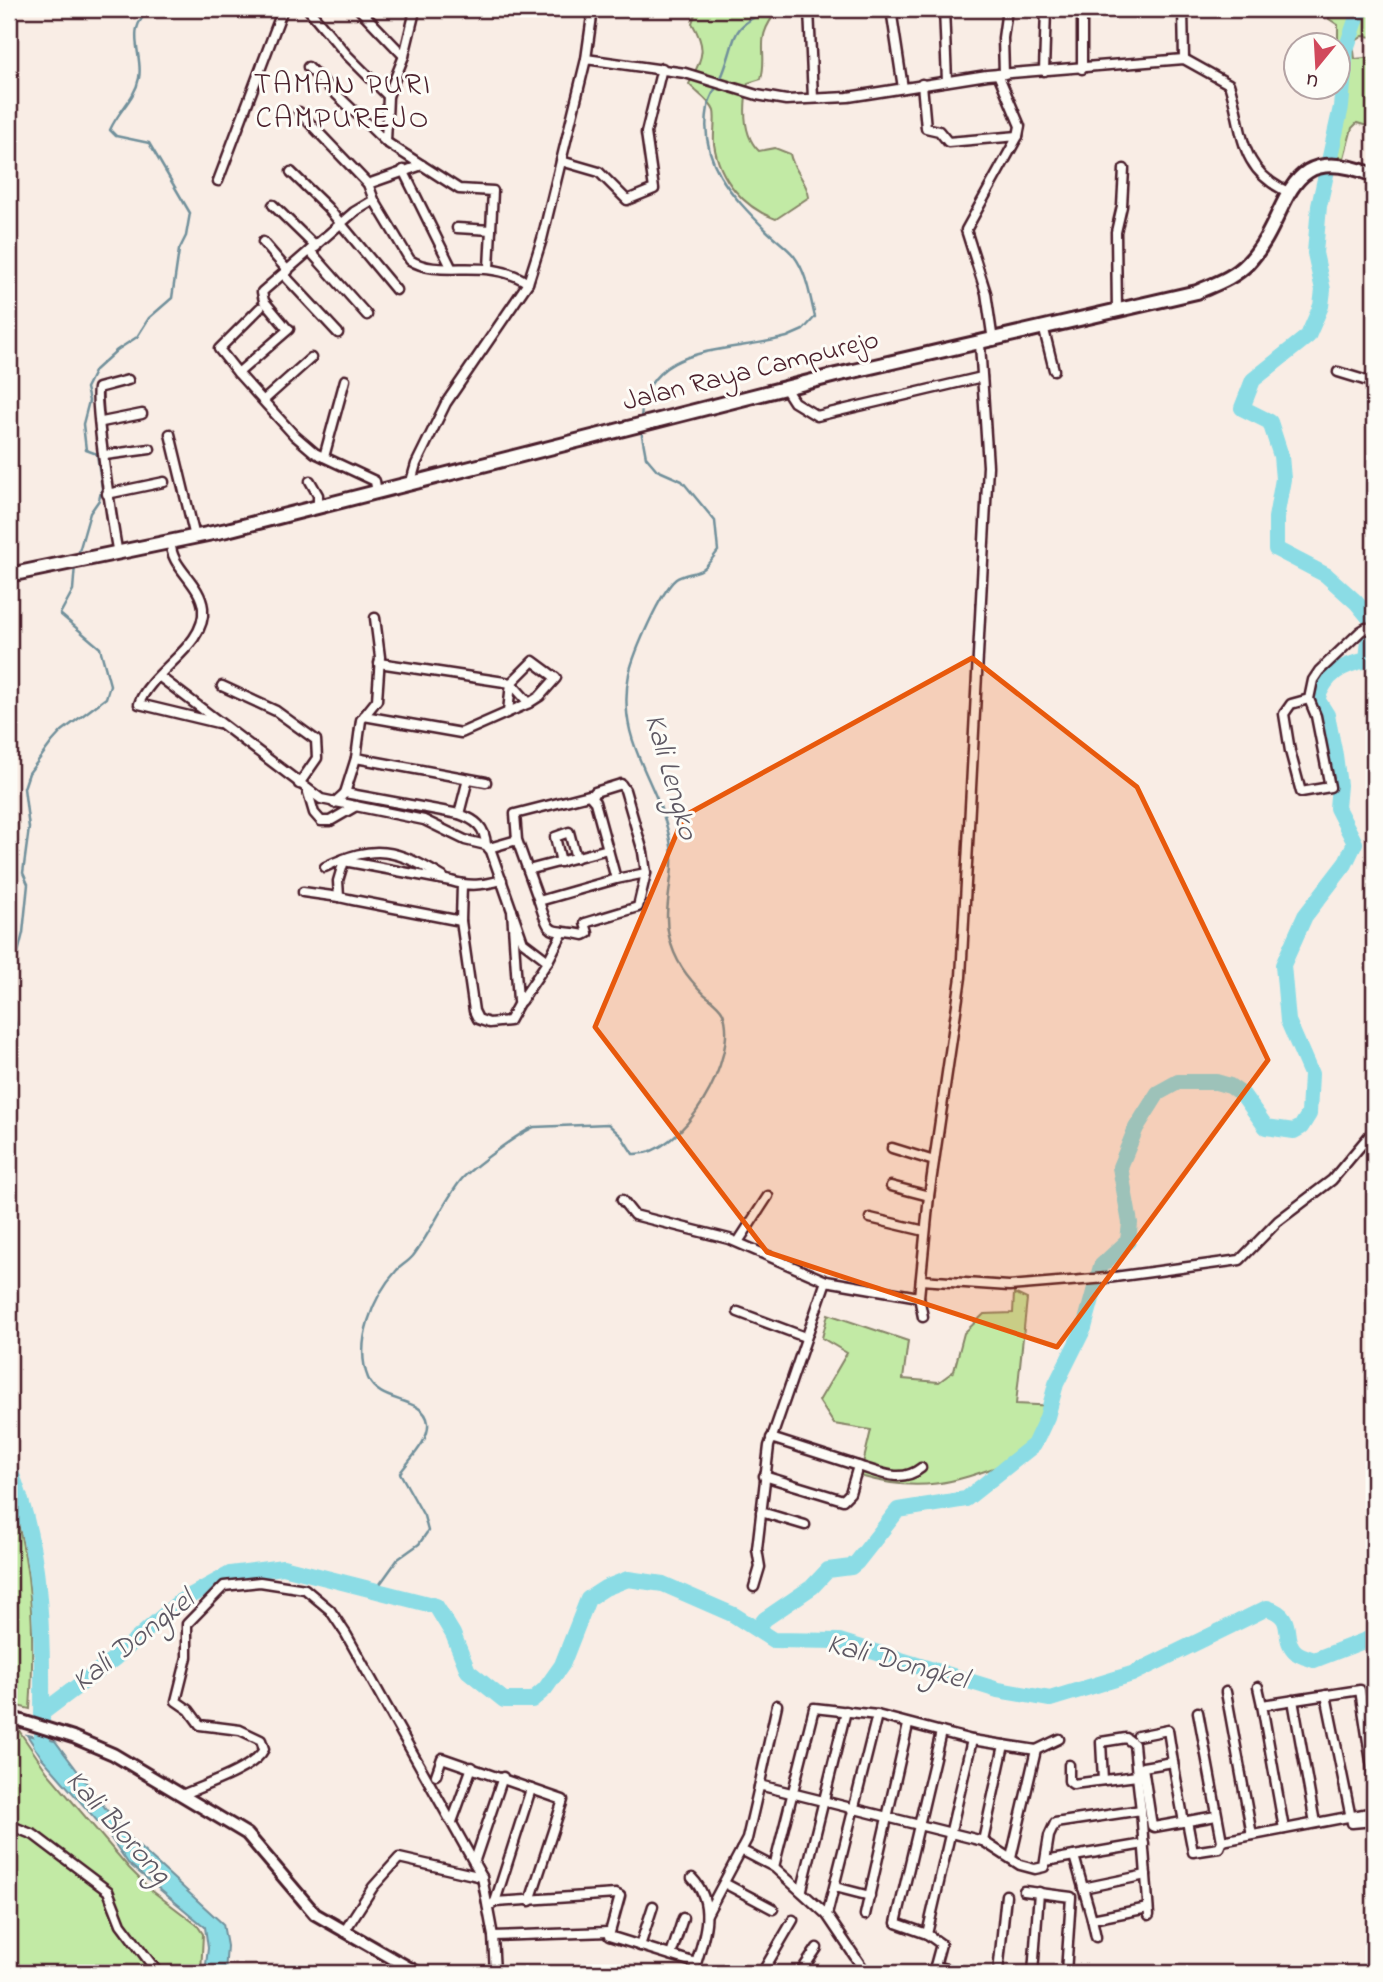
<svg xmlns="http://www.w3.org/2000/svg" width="1383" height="1982" viewBox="0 0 1383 1982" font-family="'Indie Flower',sans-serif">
<rect width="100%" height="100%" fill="#f9ede5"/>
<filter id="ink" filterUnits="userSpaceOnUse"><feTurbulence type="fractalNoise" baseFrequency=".0143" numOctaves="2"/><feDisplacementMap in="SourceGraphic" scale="14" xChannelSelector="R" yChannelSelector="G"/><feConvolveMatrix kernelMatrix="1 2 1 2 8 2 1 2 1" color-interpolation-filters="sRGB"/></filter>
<g filter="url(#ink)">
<g fill="#c2eaa5" stroke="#868468" stroke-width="2">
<path d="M697,9H779C752,40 769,50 761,79L748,83C744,104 741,134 759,151L775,148L790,154C793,170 807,181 809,197L776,219C744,208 719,179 714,144C713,134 716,119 714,111C709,99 696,93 689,84C702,57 708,50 692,23Z"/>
<polygon points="1328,9 1374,9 1374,37 1363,36 1353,43 1355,59 1374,57 1374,128 1357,123 1352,128 1344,158 1328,154 1338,88 1338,25 1329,19"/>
<path d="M1014,1293L1027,1299L1016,1404L1056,1406L1031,1455C965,1477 931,1497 860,1476L871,1430L834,1424L819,1401L847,1353L822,1338L828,1314L908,1341L903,1379L939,1382L954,1371L964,1333L984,1314L1013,1313Z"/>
<path d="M9,1493C33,1563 35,1636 30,1709L9,1704Z"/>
<polygon points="9,1726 18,1729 47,1772 129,1868 151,1890 197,1925 203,1934 201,1973 9,1973"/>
</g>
<polygon fill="#8bdce5" stroke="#71909b" stroke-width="2" points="27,1735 55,1741 124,1833 223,1924 227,1946 225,1973 205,1973 208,1948 205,1927 128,1863 106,1831 42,1758"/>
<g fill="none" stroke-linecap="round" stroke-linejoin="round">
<g stroke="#71909b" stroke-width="2.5">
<path d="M641,420C643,342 731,353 787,337L803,330L815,317C810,297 807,273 794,256C787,247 775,239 767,231C731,195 698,161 708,107C710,95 719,84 723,73C738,35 728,28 770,9"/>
<path d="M78,555L90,513L99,500L102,488L97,454L86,450L83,424L89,401L86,388L95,370L117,350L137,337L149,318L172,298L179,250L186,236L190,213L149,143L116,136L110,130C118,111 135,99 139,78C144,54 122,27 153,9"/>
<polyline points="9,1044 18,1036 11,1001 11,981 23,933 28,884 23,873 29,828 24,788 29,773 52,742 62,731 106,698 110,685 100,648 60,614 73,590 75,565"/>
<path d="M375,1591L398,1559L419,1544L428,1531L424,1516L400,1473C410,1459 430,1440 428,1423C425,1396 379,1405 368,1378C354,1343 373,1296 397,1270C402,1265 408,1262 413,1256C431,1232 443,1203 461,1180C471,1168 519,1133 534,1127L608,1124L622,1137L633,1154C683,1157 740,1057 723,1013C720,1006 710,999 704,994C687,977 674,960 669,936C662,908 676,875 671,846C661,782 615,745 629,674C634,653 660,592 676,579C683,574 693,574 701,570C707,567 713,557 718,551L715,521L682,481L657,470L646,457L641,430"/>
</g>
<g stroke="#8bdce5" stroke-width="16">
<path d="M9,1468C46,1554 42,1651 42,1743L51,1754"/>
<path d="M757,1629L765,1619L812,1587L828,1570L851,1567L857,1562L898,1510L966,1499L1034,1445L1047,1417L1056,1384L1084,1328L1101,1266L1128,1241L1130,1223L1120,1167L1136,1128L1158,1093L1178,1082H1216L1230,1086L1243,1095L1266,1127L1294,1131L1301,1127L1309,1114L1311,1074L1288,1021L1283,965L1305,916L1345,864L1355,843L1337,808L1339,785L1335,755L1327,715L1317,699C1326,673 1342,665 1367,660L1371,620L1356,602L1326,575L1276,549V518L1283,479L1281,456L1270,422L1242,408L1253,380L1308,336L1321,306L1323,290L1315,253L1319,206L1341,107L1346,49L1360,9"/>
<path d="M42,1713L115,1658L179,1602L230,1574L283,1567L436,1606L453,1634L468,1671L504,1700H532L545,1689L562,1665L588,1599L605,1588L628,1579L663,1584L734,1615L773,1640L839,1641L998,1690L1050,1699L1132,1674L1267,1608C1299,1618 1278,1637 1297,1653C1301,1656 1309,1658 1314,1660L1374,1637"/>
</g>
<defs>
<g id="street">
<polyline points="359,9 404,56"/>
<polyline points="604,9 613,9"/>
<polyline points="809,9 813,98"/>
<polyline points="891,9 903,88"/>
<polyline points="944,9 947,81"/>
<polyline points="1183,9 1184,59"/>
<polyline points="309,10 347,55 388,96"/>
<polyline points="586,59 593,9"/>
<polyline points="308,67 386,142 459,189 493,191 489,268"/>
<polyline points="1082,69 1082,9"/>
<polyline points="1044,71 1046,9"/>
<polyline points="998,74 1020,126 1018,136"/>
<polyline points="1004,74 1003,38 1007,9"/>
<polyline points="922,84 926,128 939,131 948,142 1018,136 966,230 986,293 993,341"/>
<path d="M299,112L368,184L374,200L410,260C441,280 486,255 528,283"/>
<polyline points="386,142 388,96 404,56 414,15 409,9"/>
<polyline points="561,161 599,172 627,200 654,189 646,133 662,68"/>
<polyline points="403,170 451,267"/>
<polyline points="291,172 327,207 396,290"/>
<polyline points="218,181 283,9"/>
<polyline points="368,184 422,165"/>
<polyline points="273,205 316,247"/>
<polyline points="457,228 491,230"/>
<polyline points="263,242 288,271"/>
<polyline points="310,251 367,315"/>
<polyline points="284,275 338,333"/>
<polyline points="1117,312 1116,232 1122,206 1124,169"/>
<polyline points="285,326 264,301 262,292 354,212 374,200"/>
<polyline points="289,329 238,373 294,435 315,453 375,481 377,493"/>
<polyline points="1044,330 1054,370"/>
<polyline points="1338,372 1374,383"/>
<polyline points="238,373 219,349 260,308"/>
<polyline points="785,388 794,402 817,416 982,377"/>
<polyline points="264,400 311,358"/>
<polyline points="102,422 142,414"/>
<polyline points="170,434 195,537"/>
<polyline points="105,455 150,449"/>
<polyline points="324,457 345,380"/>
<polyline points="310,481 318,495 318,507"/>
<path d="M410,485L416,464L446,403L528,283L542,239L586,59L685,73L757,95L786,100L848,97L987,75L1184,59L1229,84C1244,130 1237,169 1288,192"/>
<polyline points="107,494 164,482"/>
<path d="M171,543C170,567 200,582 203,608C207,646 150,671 139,704L218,723"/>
<path d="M118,554C114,534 93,396 98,388L128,380"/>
<polyline points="379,663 511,683 529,703"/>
<polyline points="160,677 321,799 424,820 465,840 486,845 491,851 523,942 548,961 521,1001 518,1001 512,910"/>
<polyline points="222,686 276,711 316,740 317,758 299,784"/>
<polyline points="1309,699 1291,704 1284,714 1290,751 1301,792 1330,787 1316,716 1309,699 1313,680 1319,671 1361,631 1366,628 1374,628"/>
<polyline points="364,716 461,733 529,703 540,696 556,678 533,661 511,683 508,712"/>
<polyline points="356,758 361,720 377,700 380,657 375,618"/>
<polyline points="307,789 314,813 321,821 330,821 356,806"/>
<polyline points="345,793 356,758 486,782"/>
<polyline points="592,797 595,792 621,784 625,790 643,852 646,873"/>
<path d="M334,803L345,793L459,814C476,820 485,827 486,845"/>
<polyline points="459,814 468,779"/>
<polyline points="489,848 517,840 515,814 589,795 595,802 616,879 539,901 517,840"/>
<polyline points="561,862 555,837 569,832 576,858"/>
<path d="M325,867C375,843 396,849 443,877"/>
<polyline points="528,870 608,849"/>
<path d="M462,884L461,921L353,900L339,897L338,881L344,861L451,881C470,887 483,885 502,880"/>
<polyline points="303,892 339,897"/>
<path d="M539,901C551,941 550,927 584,935L588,933L585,923L638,907L646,873L616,879"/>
<polyline points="461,921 474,1011 478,1019 489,1023 509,1021 520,1001"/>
<polyline points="548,961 563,932"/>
<polyline points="892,1148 934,1161"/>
<polyline points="891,1186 929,1196"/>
<polyline points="622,1200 634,1215 729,1239 826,1281"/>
<polyline points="870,1218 925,1231"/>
<polyline points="738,1242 768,1196"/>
<polyline points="921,1280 1009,1286 1107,1278 1240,1260 1278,1221 1332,1180 1374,1130"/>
<polyline points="919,1297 923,1317"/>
<polyline points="738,1312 805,1337"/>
<polyline points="771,1438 858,1466"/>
<path d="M764,1476L843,1500L850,1493L858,1466C879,1472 901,1484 921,1468"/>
<polyline points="761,1512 805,1525"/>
<polyline points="754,1587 760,1567 757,1549 769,1446 826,1281 919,1297 929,1196 961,977 988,466 980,344"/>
<polyline points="1258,1687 1262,1705 1360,1690 1374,1781"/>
<polyline points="1226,1692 1252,1835"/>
<polyline points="1326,1695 1352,1823 1374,1821"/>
<polyline points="1293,1700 1315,1823"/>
<polyline points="1262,1705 1284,1829"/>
<polyline points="1198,1712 1222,1841 1374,1812"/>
<polyline points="1138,1736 1168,1730 1173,1762"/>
<polyline points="1069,1765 1069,1781 1073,1784 1137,1776 1141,1810"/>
<polyline points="436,1775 442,1758 563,1800 530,1901"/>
<polyline points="1103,1780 1101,1742 1126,1738 1134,1744 1137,1776"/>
<polyline points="759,1787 777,1705"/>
<path d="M184,1794C205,1785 254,1769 264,1749L261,1740L240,1730L200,1725L189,1710L176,1701L187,1657V1624L224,1586L260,1582L305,1589L330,1610L346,1634L482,1877L493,1936L495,1973"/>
<polyline points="1187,1821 1193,1852 1219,1848 1222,1841"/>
<polyline points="452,1822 472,1767"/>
<polyline points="1184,1822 1173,1762 1143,1767 1152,1826 1154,1827 1216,1816"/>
<polyline points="9,1825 34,1835 108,1891 121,1924 158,1973"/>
<polyline points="983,1841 1004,1745"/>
<polyline points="741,1850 774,1867 827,1915 877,1715"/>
<polyline points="1074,1856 1144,1844"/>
<polyline points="1011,1858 1036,1750 1059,1739"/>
<polyline points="1046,1861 1074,1856 1092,1919 1148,1908"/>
<polyline points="474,1863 503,1777"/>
<polyline points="774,1867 814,1708 877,1715 972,1740 1036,1750"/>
<path d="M692,1878C718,1905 703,1941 693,1973"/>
<polyline points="724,1883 773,1909"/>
<polyline points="835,1887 870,1896"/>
<polyline points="1083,1888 1146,1875"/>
<polyline points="802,1889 846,1711"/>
<polyline points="1024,1891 1071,1897 1066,1973"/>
<polyline points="495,1902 531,1789"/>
<polyline points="488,1907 495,1902 616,1894 620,1896 609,1936 696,1963"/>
<polyline points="707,1914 747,1839 759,1787 763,1786 983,1841 1020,1865 1035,1869 1044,1867 1049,1836 1055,1823 1141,1810 1149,1915"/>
<polyline points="827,1915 866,1973"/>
<polyline points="865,1915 908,1725"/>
<polyline points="1092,1919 1096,1937"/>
<polyline points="344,1932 373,1887 399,1858 482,1877"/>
<polyline points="927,1934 972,1740"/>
<polyline points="493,1936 609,1932"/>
<polyline points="640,1946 653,1906"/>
<polyline points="671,1955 683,1918"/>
<polyline points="935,1966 941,1944 927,1934 896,1923 941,1732"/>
<polyline points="719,1973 728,1973"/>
<polyline points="762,1973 793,1920"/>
<polyline points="800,1973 817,1948"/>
<polyline points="933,1973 935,1966 962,1973"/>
<polyline points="998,1973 1006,1895"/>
<polyline points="1033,1973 1039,1892"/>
</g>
<polyline id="secondary" points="9,1717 73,1737 113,1754 247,1834 315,1914 418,1973"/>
<path id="primary" d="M9,575L227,530L836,375L1197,292C1215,284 1234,278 1248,263C1294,214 1279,138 1374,175"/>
</defs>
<use href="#street" stroke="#4a1f2b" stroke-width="13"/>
<use href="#secondary" stroke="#4a1f2b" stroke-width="16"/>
<use href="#primary" stroke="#4a1f2b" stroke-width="18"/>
<use href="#street" stroke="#fdfcf7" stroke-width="8"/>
<use href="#secondary" stroke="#fdfcf7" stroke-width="10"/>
<use href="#primary" stroke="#fdfcf7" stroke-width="12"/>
</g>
</g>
<path fill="#e8590c" fill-opacity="0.2" stroke="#e8590c" stroke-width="5" stroke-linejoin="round" d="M972,658L1137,787L1268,1060L1057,1347L767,1252L595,1027L684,816Z"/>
<g text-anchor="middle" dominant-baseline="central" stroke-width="6" stroke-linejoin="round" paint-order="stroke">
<g font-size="28" fill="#4a1f2b" stroke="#fdfcf7">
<text transform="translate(751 372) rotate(-14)">Jalan Raya Campurejo</text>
</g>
<g font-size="30" letter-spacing="2" fill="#4a1f2b" stroke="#fdfcf7">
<text x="343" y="86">TAMAN PURI<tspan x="343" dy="34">CAMPUREJO</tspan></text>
</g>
<g font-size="30" font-style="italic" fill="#5e5863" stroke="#fdfcf7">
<text transform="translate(670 777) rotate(74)">Kali Lengko</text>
<text transform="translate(134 1642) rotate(-38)">Kali Dongkel</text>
<text transform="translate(897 1663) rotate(15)">Kali Dongkel</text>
<text transform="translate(117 1828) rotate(48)">Kali Blorong</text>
</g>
</g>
<rect width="1383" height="1982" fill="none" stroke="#fdfcf7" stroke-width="35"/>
<rect x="18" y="18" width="1348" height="1947" fill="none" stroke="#4a1f2b" stroke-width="2.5" filter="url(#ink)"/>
<g transform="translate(1317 66) rotate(198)"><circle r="33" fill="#fdfcf7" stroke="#b5a4a5" stroke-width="2"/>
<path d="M0-5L12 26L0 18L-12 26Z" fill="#d1495b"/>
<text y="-10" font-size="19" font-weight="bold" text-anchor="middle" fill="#4a1f2b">U</text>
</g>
</svg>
